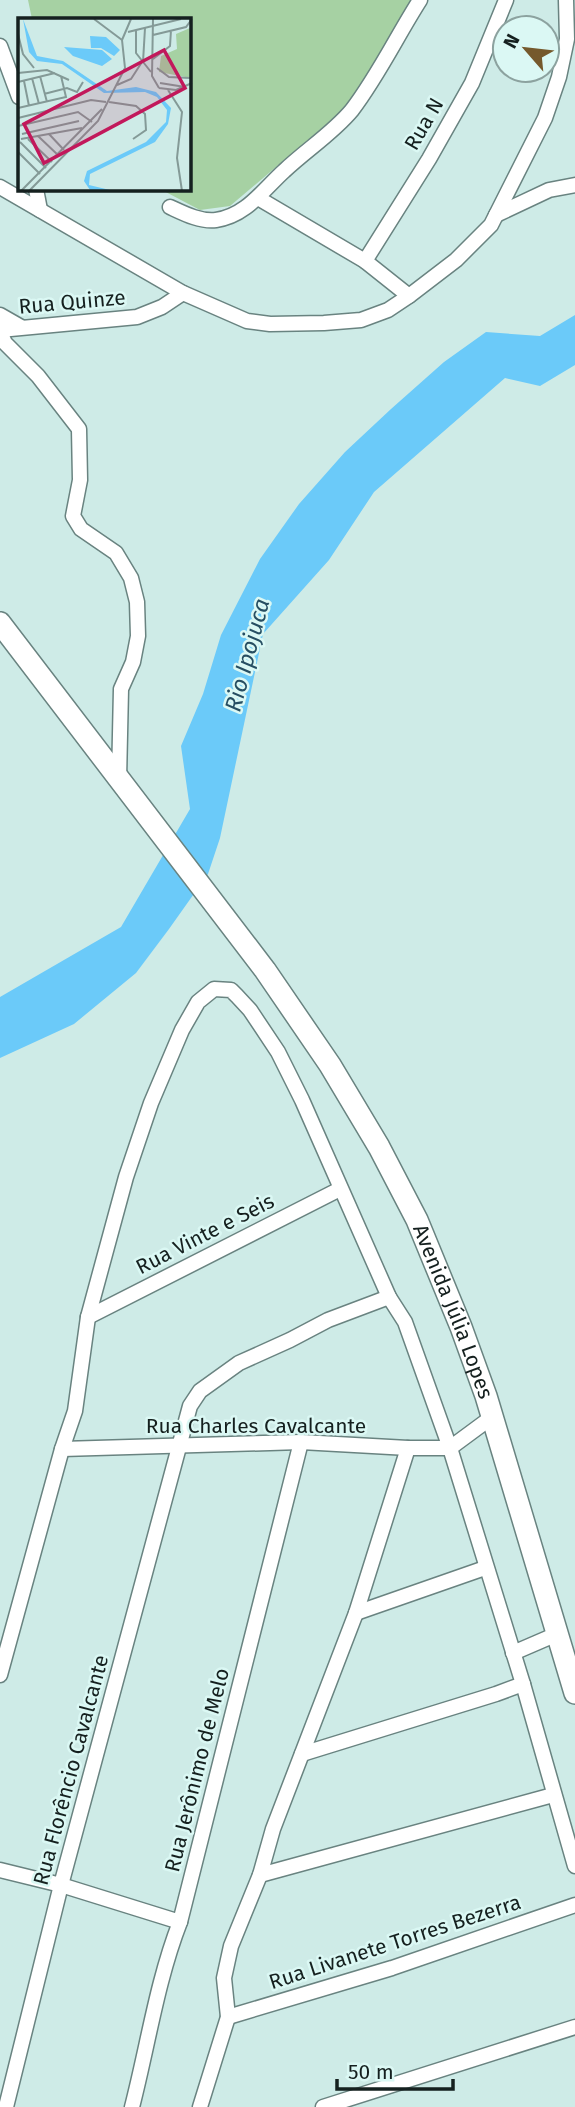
<svg xmlns="http://www.w3.org/2000/svg" width="575" height="2107" viewBox="0 0 575 2107" font-family="'Fira Sans',sans-serif">
<rect width="100%" height="100%" fill="#ceebe7"/>
<polygon fill="#a6d1a3" points="28,0 412,0 349,105 230,206 200,210 160,189 189,189 189,19 32,19"/>
<polygon fill="#6bcaf9" points="575,315 575,365 540,386 505,378 374,492 329,560 263,634 220,838 208,874 169,929 136,973 74,1024 0,1058 0,997 121,927 190,809 181,746 203,694 221,635 260,559 299,504 345,452 391,409 444,362 486,332 540,336"/>
<g fill="none" stroke-linecap="round" stroke-linejoin="round">
<defs>
<g id="street">
<polyline points="0,46 19,97"/>
<polyline points="0,187 183,293 247,321 270,324 324,323 361,320 388,310 409,296 456,260 491,225 545,118 559,77 567,39 566,0"/>
<polyline points="36,189 40,210"/>
<polyline points="258,198 365,261 409,296"/>
<path d="M170,207C183,213 200,222 216,220C246,216 263,190 284,171C306,150 333,133 352,110C378,76 397,36 420,0"/>
<polyline points="496,215 549,190 575,185"/>
<polyline points="365,261 429,159 472,83 506,0"/>
<polyline points="0,315 21,327"/>
<polyline points="0,330 137,317 162,307 183,293"/>
<polyline points="0,332 5,343 38,376 79,429 80,480 73,516 81,529 116,553 131,578 137,602 138,636 133,662 121,689 119,780"/>
<polyline points="88,1317 340,1189"/>
<polyline points="450,1448 492,1417"/>
<polyline points="62,1449 301,1442 408,1448 450,1448"/>
<polyline points="356,1613 485,1568"/>
<polyline points="513,1653 557,1634"/>
<polyline points="0,1675 62,1449 75,1411 88,1317 126,1177 151,1103 182,1030 198,1002 214,989 231,990 237,996 250,1010 278,1052 302,1100 389,1297 405,1322 450,1448 523,1684 575,1866"/>
<polyline points="302,1754 496,1694 523,1684"/>
<polyline points="0,1870 61,1885 180,1922"/>
<polyline points="260,1875 553,1795"/>
<polyline points="228,2017 392,1968 575,1905"/>
<polyline points="6,2107 61,1885 190,1406 200,1391 239,1363 290,1340 328,1320 389,1297"/>
<path d="M132,2107C148,2045 157,1981 180,1922L301,1442"/>
<polyline points="200,2107 228,2017 224,1978 231,1946 260,1875 273,1829 356,1613 408,1448"/>
<polyline points="323,2107 575,2027"/>
</g>
<g id="secondary">
<path id="s1" d="M0,623L265,970L330,1065L379,1147L417,1220L461,1327L486,1396L575,1693"/>
</g>
</defs>
<use href="#street" stroke="#698380" stroke-width="17"/>
<use href="#secondary" stroke="#698380" stroke-width="24"/>
<use href="#street" stroke="#fff" stroke-width="14"/>
<use href="#secondary" stroke="#fff" stroke-width="21"/>
</g>
<g text-anchor="middle" dominant-baseline="central" stroke-width="5" stroke-linejoin="round" paint-order="stroke">
<g font-size="21" fill="#15201f" stroke="#dbf8f4">
<text transform="translate(424 124) rotate(-60)">Rua N</text>
<text transform="translate(72 302) rotate(-5)">Rua Quinze</text>
<text transform="translate(205 1234) rotate(-27)">Rua Vinte e Seis</text>
<text stroke="none"><textPath href="#s1" startOffset="828">Avenida Júlia Lopes</textPath></text>
<text x="256" y="1426">Rua Charles Cavalcante</text>
<text transform="translate(71 1770) rotate(-75)">Rua Florêncio Cavalcante</text>
<text transform="translate(197 1770) rotate(-76)">Rua Jerônimo de Melo</text>
<text transform="translate(395 1942) rotate(-18)">Rua Livanete Torres Bezerra</text>
</g>
<g font-size="23" font-style="italic" fill="#264e62" stroke="#dbf8f4">
<text transform="translate(247 655) rotate(-75)">Rio Ipojuca</text>
</g>
</g>
<g transform="translate(18 18)">
<rect width="173" height="173" fill="#ceebe7"/>
<path d="M173,3V60L141,54L143,38L159,31L158,16L172,10Z" fill="#a6d1a3"/>
<path d="M5,1L19,38L45,43L89,73L118,69L138,74L153,90L150,106L137,124L72,156L71,167L96,173L72,172L66,163L69,153L128,124L148,104L149,92L139,79L127,74L86,75L44,46L19,43L11,34ZM72,18L88,19L102,32L96,38L83,30H73ZM46,29L84,32L94,41L84,48L55,38Z" fill="#6bcaf9"/>
<path fill="none" stroke="#849a97" stroke-width="2" d="M135,1L134,58L141,70M118,12V35L133,54M110,14L163,1M0,16L5,36L16,50M135,17L168,9L174,1M104,22L113,1M135,41L152,28L153,12M125,44L127,10M139,50L151,59L172,60M0,55L29,52L51,62M22,58L29,84M14,60L21,86M6,63L11,88M0,64L37,55M142,65L167,69M99,67L113,61L124,44M141,70L158,72L174,65M150,72L164,94L159,140L164,173M26,76L49,70L59,74L65,64M91,84L118,88L127,96L128,112L115,121M0,90L48,79L43,58M0,100L73,82L88,84M0,108L60,94L74,104M4,116L61,103M31,116L46,132M20,118L41,138M3,121L64,110M10,121L34,144M2,124L28,150M0,134L22,156M3,173L84,91M11,173L80,103L107,50L104,22L76,1"/>
<path fill="#c2185b" fill-opacity="0.15" stroke="#c2185b" stroke-width="3.5" d="M146,32L167,70L26,145L6,106Z"/>
<rect width="173" height="173" fill="none" stroke="#15201f" stroke-width="3.5"/>
</g>
<g transform="translate(526 49) rotate(298)"><circle r="33" fill="#dbf8f4" stroke="#8ca29f" stroke-width="2"/>
<path d="M0-5L12 26L0 18L-12 26Z" fill="#75592c"/>
<text y="-10" font-size="19" font-weight="bold" text-anchor="middle" fill="#15201f">N</text>
</g>
<path d="M337 2079v10h116v-10" fill="none" stroke="#15201f" stroke-width="3.5"/>
<text x="348" y="2079" font-size="21" fill="#15201f" stroke="#dbf8f4" stroke-width="5" paint-order="stroke">50 m</text>
</svg>
